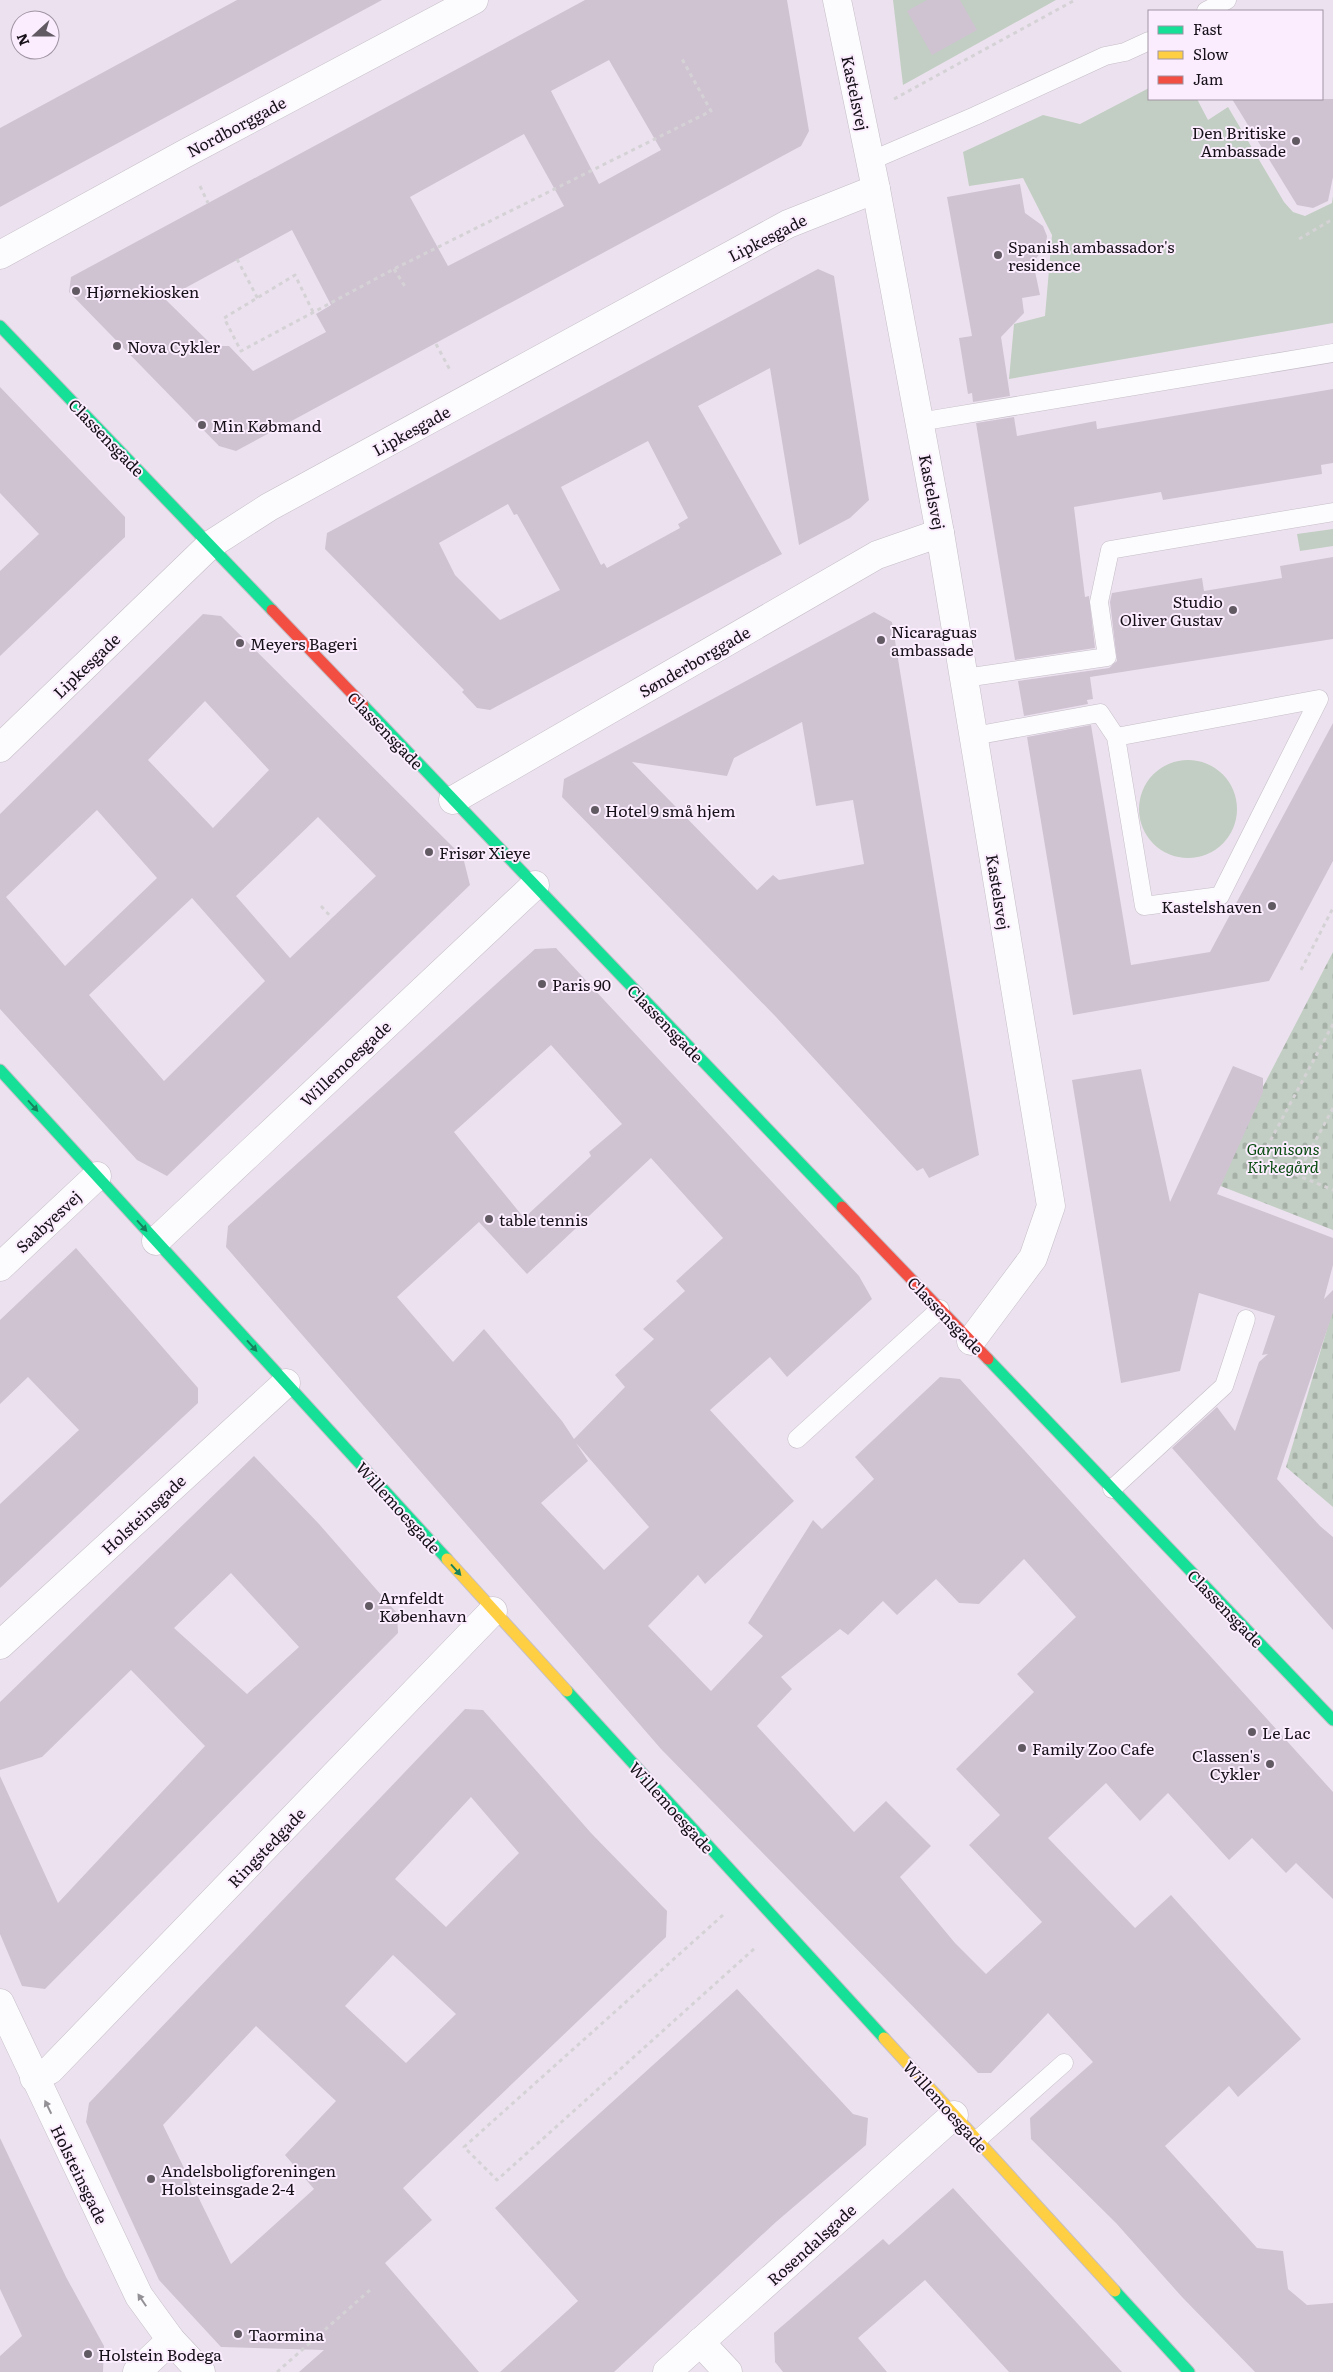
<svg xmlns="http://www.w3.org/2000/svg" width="1333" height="2372" viewBox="0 0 1333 2372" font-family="Literata,serif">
<defs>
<pattern id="cemetery-stones" width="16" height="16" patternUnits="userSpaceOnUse" patternTransform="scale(1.25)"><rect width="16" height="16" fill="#c2cec3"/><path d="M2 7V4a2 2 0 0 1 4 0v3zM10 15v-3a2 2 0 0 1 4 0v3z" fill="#a6b0a7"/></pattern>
</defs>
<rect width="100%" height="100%" fill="#ece2ef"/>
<g fill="url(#cemetery-stones)">
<polygon points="1333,952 1333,1230 1213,1183"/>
<polygon points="1333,1309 1333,1507 1286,1467"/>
</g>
<g fill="#c2cec3">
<polygon points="893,0 1056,0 903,85"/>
<polygon points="1149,88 1149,99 1197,99 1208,120 1228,107 1284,202 1293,212 1305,216 1332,203 1333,196 1333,323 1009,379 1014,324 1045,316 1052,235 1023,178 969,186 963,152 1043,115 1080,124"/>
<polygon points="1333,529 1333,546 1300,551 1297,534"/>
<circle cx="1188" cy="809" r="49"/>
</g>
<g fill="#cfc3d2" fill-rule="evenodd">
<polygon points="237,0 382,0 0,207 0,128"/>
<path d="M585,0H787L809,131L801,146L236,451L219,446L69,292L71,277ZM609,60L661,150L599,184L551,91ZM524,134L564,206L448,266L410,197ZM292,230L331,305L316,314L326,332L253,371L229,346H213L165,299Z"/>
<polygon points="927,0 960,0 977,30 932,55 907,11"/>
<polygon points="1232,99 1333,99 1333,177 1328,201 1313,208 1297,205"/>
<polygon points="1020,184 1025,213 1043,226 1047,236 1046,246 1033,262 1040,295 1022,298 1024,313 1001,337 1010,396 973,402 972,393 968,394 959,338 972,336 947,197"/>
<path d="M818,269L834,276L869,500L850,518L799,545L770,368L698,406L782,554L490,710L477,708L462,692L464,690L325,549L327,533ZM648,441L688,518L678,524L680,528L607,568L604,563L601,565L561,487ZM508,504L514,515L517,514L560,590L500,620L455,575L439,543Z"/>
<polygon points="0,387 125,517 125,537 0,656 0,571 39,534 0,493"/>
<polygon points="1333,389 1333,463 1321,465 1322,474 1163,500 1161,492 1074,507 1085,597 1089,596 1095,648 1015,660 976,423 1014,417 1017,436 1096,421 1097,429"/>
<polygon points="1333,557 1333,639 1090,677 1093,699 1087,700 1088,704 1024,716 1018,681 1109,668 1117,661 1110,602 1112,593 1202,578 1204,591 1282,578 1280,566"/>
<path d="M874,612L892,622L979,1155L929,1178L923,1168L917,1171L776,1017L562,797L564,779ZM802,722L816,806L853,800L864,864L779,880L773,875L757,890L632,762L727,776L734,758Z"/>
<path d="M203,614L221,616L463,857L470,885L167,1176L137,1160L0,1009V814ZM205,701L269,770L213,828L148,760ZM97,810L157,878L65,966L6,897ZM318,817L376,876L290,958L236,896ZM192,898L265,981L164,1081L89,995Z"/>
<polygon points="1333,723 1333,861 1269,981 1073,1015 1027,737 1091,725 1131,965 1210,952"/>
<path d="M556,948L859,1276L872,1299L787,1377L770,1357L710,1410L794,1501L705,1584L698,1575L648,1626L711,1691L763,1636L748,1623L813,1520L822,1529L874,1479L855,1457L940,1377L960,1379L1333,1792V1899L1296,1863L1286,1873L1252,1838L1229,1860L1168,1793L1140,1821L1106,1783L1048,1838L1135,1928L1171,1895L1301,2039L1238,2097L1229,2086L1165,2146L1257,2248L1283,2251L1288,2289L1307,2305L1333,2303V2372H1255L1182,2297L1116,2223L1031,2139L1030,2118L1093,2062L1048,2013L991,2073H978L661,1749L226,1247L228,1226L535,949ZM551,1045L622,1124L589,1152L591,1156L524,1218L454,1132ZM651,1158L723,1238L676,1281L685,1291L643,1329L654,1339L615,1375L625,1387L574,1439L562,1421L484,1329L453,1362L397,1297L479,1222L527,1274ZM576,1443L649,1527L604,1570L541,1503L588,1461ZM1024,1559L1076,1617L1017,1674L1034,1692L956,1769L1000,1815L969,1845L1042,1922L986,1974L955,1943L900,1877L931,1846L886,1801L854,1832L757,1726L792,1689L781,1677L840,1629L848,1635L883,1601L897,1615L936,1579L959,1603L979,1604Z"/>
<polygon points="1233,1066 1263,1078 1263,1092 1217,1194 1333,1238 1333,1265 1324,1299 1333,1290 1333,1312 1277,1479 1320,1526 1333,1537 1333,1630 1172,1448 1217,1407 1235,1431 1259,1362 1268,1354 1262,1355 1275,1316 1199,1293 1180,1371 1121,1383 1072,1080 1141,1069 1170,1202"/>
<polygon points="76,1248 198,1388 198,1403 0,1588 0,1504 79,1430 28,1377 0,1404 0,1320"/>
<path d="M254,1456L319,1524L397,1613L398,1633L45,1989L22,1986L0,1934V1776L58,1903L205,1746L131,1670L42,1757L0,1770V1702ZM231,1573L299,1647L247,1694L174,1628Z"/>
<path d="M465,1709L483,1710L591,1833L667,1911L666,1937L403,2188L432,2220L385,2263L479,2372H299L324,2350L221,2347L159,2280L86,2122L89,2103ZM471,1797L519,1853L446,1927L395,1879ZM393,1955L456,2014L406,2063L345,2006ZM256,2026L336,2101L285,2155L314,2189L231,2264L163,2125Z"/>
<polygon points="737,1989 853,2114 868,2118 866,2145 776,2222 614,2372 500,2372 578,2301 495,2208"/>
<polygon points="0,2138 66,2277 104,2346 103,2372 0,2372 0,2356 22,2336 0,2289"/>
<polygon points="953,2188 1122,2372 1009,2372 925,2280 858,2338 887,2372 783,2372 775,2362 774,2333 883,2239 889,2245"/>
</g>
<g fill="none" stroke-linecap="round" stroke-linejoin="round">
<defs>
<g id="lane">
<polyline points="1206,11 1227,0"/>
<polyline points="870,161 975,116 1105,56 1125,52 1149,41"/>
<polyline points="919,422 1333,353"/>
<polyline points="965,678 1107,657 1099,602 1110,550 1333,512"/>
<polyline points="974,736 1100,713 1116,737 1144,906 1220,896 1319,699 1116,737"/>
<polyline points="797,1439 940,1309"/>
<polyline points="1112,1489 1224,1386 1246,1319"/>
<polyline points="977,2140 1064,2063"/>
</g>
<g id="street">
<polyline points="837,0 876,189 940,533 1051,1206 1033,1258 971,1341"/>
<polyline points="0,255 186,153 474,0"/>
<polyline points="0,748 210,545 269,507 788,224 876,189"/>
<polyline points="453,800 877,555 940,533"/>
<polyline points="156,1241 535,885"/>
<polyline points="0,1267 97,1176"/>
<polyline points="0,1645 286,1383"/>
<polyline points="0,2003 139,2296 171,2340 201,2372"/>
<polyline points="34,2078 50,2070 493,1611"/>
<polyline points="700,2342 728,2372"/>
<polyline points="137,2372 171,2340"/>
<polyline points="667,2372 954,2115"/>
</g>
<g id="fast">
<polyline points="0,326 272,610"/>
<polyline points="363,705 842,1207"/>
<polyline points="0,1070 447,1559"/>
<polyline points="988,1359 1333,1720"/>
<polyline points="567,1691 884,2038"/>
<polyline points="1115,2291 1189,2372"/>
</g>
<g id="slow">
<polyline points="447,1559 567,1691"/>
<polyline points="884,2038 1115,2291"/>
</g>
<g id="jam">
<polyline points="272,610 363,705"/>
<polyline points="842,1207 988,1359"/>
</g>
</defs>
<use href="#lane" stroke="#c5bec8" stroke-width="19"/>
<use href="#street" stroke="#c5bec8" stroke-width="29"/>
<use href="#fast" stroke="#c5bec8" stroke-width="13"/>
<use href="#slow" stroke="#c5bec8" stroke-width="13"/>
<use href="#jam" stroke="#c5bec8" stroke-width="13"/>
<g stroke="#d5d2d6" stroke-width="3" stroke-dasharray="4 4" stroke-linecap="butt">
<polyline points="894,99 1075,0"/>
<polyline points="200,186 208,203"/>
<polyline points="1299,239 1333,219"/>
<polyline points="237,259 258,299"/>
<polyline points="394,269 406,288"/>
<polyline points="313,312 295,275 224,318 241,351 394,269 711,111 682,59"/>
<polyline points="436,344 450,370"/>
<polyline points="321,906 332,918"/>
<polyline points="1301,970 1333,908"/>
<polyline points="1333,1024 1260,1160 1333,1190"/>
<polyline points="1297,1175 1333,1108"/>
<polyline points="723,1915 464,2147 497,2180 755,1948"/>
<polyline points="277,2372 370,2290"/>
</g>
<use href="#lane" stroke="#fcfbfd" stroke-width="18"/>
<use href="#street" stroke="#fcfbfd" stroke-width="28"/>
<use href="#fast" stroke="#16e098" stroke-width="11"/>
<use href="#slow" stroke="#ffcf43" stroke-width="11"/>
<use href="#jam" stroke="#f24e42" stroke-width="11"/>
</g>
<defs><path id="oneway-solid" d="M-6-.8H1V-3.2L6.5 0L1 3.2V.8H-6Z" transform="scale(1.25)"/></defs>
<g fill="#16825e">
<use href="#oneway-solid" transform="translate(33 1106) rotate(48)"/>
<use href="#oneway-solid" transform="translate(142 1226) rotate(48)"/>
<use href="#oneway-solid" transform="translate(252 1346) rotate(48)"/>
<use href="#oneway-solid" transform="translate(456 1570) rotate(48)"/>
</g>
<g fill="#949196">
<use href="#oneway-solid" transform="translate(48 2107) rotate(-116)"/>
<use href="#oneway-solid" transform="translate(142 2300) rotate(-124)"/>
</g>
<g fill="#615a63" stroke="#fbecfe" stroke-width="2">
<circle cx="1296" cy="141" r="5"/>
<circle cx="998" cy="255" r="5"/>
<circle cx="76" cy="291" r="5"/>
<circle cx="117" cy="346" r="5"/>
<circle cx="202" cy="425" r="5"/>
<circle cx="1233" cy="610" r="5"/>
<circle cx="881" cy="640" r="5"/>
<circle cx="240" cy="643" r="5"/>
<circle cx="595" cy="810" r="5"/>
<circle cx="429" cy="852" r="5"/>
<circle cx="1272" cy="906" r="5"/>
<circle cx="542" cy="984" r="5"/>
<circle cx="489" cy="1219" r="5"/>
<circle cx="369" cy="1606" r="5"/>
<circle cx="1252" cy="1732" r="5"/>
<circle cx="1022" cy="1748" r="5"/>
<circle cx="1270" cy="1764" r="5"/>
<circle cx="151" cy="2179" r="5"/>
<circle cx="238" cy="2334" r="5"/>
<circle cx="88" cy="2354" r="5"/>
</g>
<g text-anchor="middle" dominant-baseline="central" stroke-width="4" stroke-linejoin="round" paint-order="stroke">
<g font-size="16" fill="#161018" stroke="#fbecfe">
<text transform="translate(856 93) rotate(78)">Kastelsvej</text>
<text transform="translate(236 126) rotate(-28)">Nordborggade</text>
<text transform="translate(767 237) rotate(-27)">Lipkesgade</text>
<text transform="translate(411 430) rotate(-29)">Lipkesgade</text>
<text transform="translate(107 437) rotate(46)">Classensgade</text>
<text transform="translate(933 492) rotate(79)">Kastelsvej</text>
<text transform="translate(694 661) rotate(-30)">Sønderborggade</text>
<text transform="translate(86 665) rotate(-44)">Lipkesgade</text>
<text transform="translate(386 730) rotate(46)">Classensgade</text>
<text transform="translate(999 892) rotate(81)">Kastelsvej</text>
<text transform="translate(666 1023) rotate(46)">Classensgade</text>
<text transform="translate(345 1063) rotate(-43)">Willemoesgade</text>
<text transform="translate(48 1221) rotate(-43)">Saabyesvej</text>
<text transform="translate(946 1315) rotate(46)">Classensgade</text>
<text transform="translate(399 1507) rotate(48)">Willemoesgade</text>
<text transform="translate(143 1514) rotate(-43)">Holsteinsgade</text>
<text transform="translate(1226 1608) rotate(46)">Classensgade</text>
<text transform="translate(672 1807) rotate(48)">Willemoesgade</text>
<text transform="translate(266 1847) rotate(-46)">Ringstedgade</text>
<text transform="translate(946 2106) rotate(48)">Willemoesgade</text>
<text transform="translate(80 2174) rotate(64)">Holsteinsgade</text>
<text transform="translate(811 2244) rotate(-42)">Rosendalsgade</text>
</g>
<g font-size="16" fill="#161018" stroke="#fbecfe" text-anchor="start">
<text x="1286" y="132" text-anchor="end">Den Britiske<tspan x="1286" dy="18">Ambassade</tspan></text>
<text x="1008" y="246">Spanish ambassador's<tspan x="1008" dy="18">residence</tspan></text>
<text x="86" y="291">Hjørnekiosken</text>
<text x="127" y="346">Nova Cykler</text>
<text x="212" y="425">Min Købmand</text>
<text x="1223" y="601" text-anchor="end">Studio<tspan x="1223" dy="18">Oliver Gustav</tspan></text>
<text x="891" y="631">Nicaraguas<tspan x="891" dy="18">ambassade</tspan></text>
<text x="250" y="643">Meyers Bageri</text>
<text x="605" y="810">Hotel 9 små hjem</text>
<text x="439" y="852">Frisør Xieye</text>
<text x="1262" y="906" text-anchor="end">Kastelshaven</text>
<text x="552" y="984">Paris 90</text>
<text x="499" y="1219">table tennis</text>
<text x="379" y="1597">Arnfeldt<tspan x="379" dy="18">København</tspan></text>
<text x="1262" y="1732">Le Lac</text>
<text x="1032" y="1748">Family Zoo Cafe</text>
<text x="1260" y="1755" text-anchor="end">Classen's<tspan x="1260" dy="18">Cykler</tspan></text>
<text x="161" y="2170">Andelsboligforeningen<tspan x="161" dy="18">Holsteinsgade 2-4</tspan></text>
<text x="248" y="2334">Taormina</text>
<text x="98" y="2354">Holstein Bodega</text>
</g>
<g font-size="16" font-style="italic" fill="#084b10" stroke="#fbecfe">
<text x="1283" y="1148">Garnisons<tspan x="1283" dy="18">Kirkegård</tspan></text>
</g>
</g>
<rect x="1148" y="10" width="175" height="90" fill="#fbecfe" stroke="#9f94a2"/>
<rect x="1158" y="26" width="25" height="8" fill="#16e098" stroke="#9f94a2"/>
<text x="1193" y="35" font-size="15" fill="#161018">Fast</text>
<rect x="1158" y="51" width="25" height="8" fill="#ffcf43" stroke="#9f94a2"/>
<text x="1193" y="60" font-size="15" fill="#161018">Slow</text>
<rect x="1158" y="76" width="25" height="8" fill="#f24e42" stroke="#9f94a2"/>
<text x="1193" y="85" font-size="15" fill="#161018">Jam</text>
<g transform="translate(35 35) rotate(249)"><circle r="24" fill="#fbecfe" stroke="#9f94a2"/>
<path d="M0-4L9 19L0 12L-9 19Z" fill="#615a63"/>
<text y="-8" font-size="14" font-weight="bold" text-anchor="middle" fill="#161018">N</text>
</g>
</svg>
